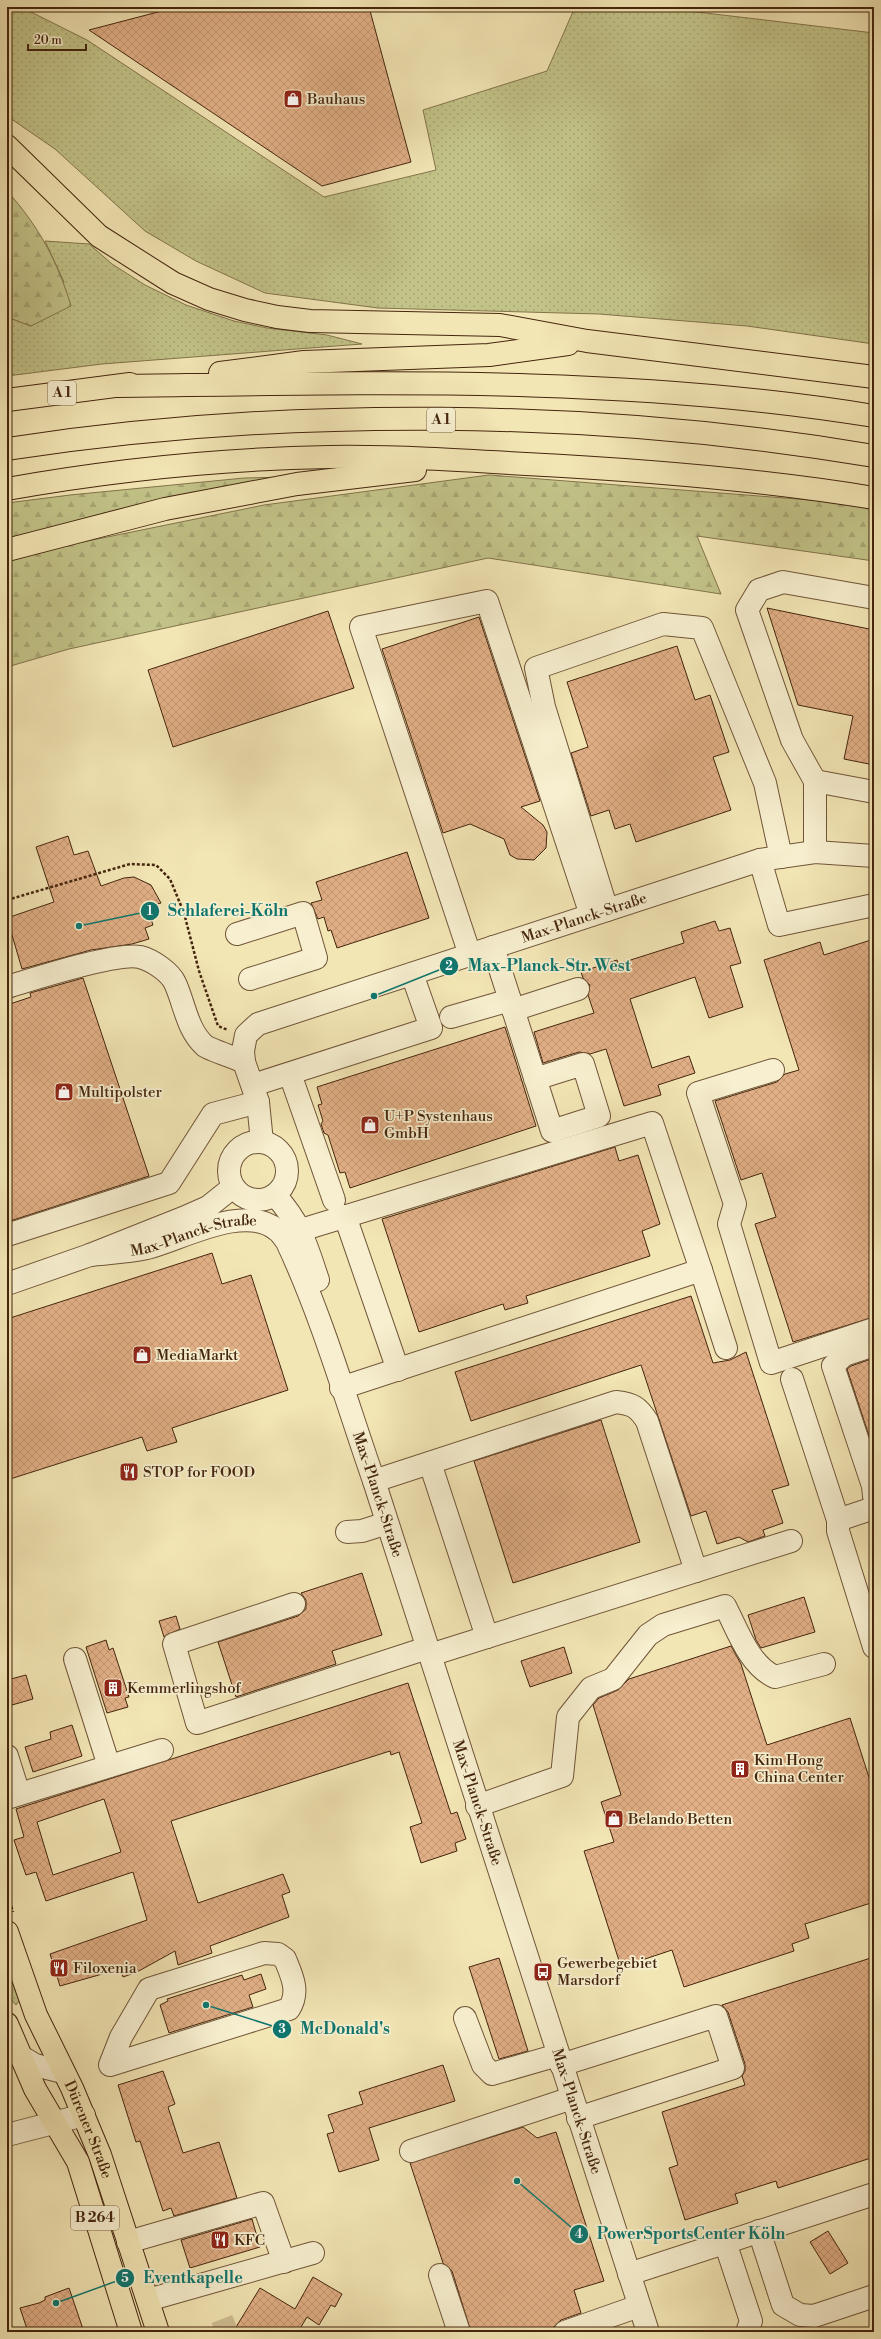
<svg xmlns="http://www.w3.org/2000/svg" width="881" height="2339" viewBox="0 0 881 2339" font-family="'Libre Bodoni',serif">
<defs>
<pattern id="grass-dots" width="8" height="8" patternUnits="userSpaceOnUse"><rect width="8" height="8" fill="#c2c388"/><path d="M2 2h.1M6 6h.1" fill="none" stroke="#a8a774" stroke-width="1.8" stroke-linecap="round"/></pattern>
<pattern id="forest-firs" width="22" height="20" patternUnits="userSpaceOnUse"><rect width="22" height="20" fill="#c2c388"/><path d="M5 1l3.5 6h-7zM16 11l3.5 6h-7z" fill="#a8a774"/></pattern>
<pattern id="building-cross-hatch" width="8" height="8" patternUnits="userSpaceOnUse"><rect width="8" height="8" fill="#e1af85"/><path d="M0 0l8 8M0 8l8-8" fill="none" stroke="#c29672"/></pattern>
</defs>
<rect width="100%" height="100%" fill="#f3e6b5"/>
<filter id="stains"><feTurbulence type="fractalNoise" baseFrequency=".005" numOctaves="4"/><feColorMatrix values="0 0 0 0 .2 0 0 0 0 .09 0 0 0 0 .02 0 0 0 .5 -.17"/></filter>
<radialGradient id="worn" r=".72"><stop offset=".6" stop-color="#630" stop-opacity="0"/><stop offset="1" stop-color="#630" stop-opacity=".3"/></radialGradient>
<g fill="url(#grass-dots)" stroke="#83744b">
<polygon points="7,7 21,7 87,40 324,197 436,170 423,110 547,71 575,7 655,7 874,33 874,344 747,326 599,314 378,308 265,293 196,261 145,231 55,149 7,116"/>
<polygon points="45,241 89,244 112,264 145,285 186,305 234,321 267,328 327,335 362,344 102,364 7,376 7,317 31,326 64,282"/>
<polygon points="7,1965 19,2001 16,2005 7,1995"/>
</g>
<g fill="url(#forest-firs)" stroke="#83744b">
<path d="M7,191C38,225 58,262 71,306L31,326L7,317Z"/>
<polygon points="489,475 836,502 874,509 874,561 697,536 721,594 488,558 69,649 7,667 7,562 78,543 264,505"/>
<polygon points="288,477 126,509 7,538 7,503 70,495 244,478"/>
</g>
<g fill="url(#building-cross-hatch)" stroke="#44250e" fill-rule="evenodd">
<polygon points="177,7 369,7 411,162 322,186 89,30"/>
<polygon points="767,608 874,630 874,765 844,759 853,716 798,705"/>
<polygon points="328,611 354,688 173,747 148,670"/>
<polygon points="479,617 540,801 521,807 543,825 547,832 546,848 534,860 517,859 510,855 504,839 470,824 443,833 382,649"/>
<polygon points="677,646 695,700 710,695 729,752 713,757 731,810 636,842 630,824 615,829 609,810 591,816 571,753 588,747 567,682"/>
<polygon points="68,836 74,855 88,851 101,886 124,878 134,877 151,885 161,903 147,907 153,925 145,928 149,939 132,944 91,950 22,969 7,918 54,902 36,847"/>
<polygon points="407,852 429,918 337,948 331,930 328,931 324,917 318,919 311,903 322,900 316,882"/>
<polygon points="715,921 719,931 730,928 741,963 730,966 743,1007 709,1018 695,977 630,999 652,1068 689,1056 695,1073 658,1085 661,1095 624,1106 606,1049 590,1054 579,1052 543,1063 534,1032 594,1013 588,995 590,985 583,978 581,972 617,960 618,964 684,943 681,932"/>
<polygon points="874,939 874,1317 793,1342 755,1224 776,1217 762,1173 741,1180 715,1101 777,1082 785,1074 799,1070 764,960 820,942 824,955"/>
<polygon points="83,978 149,1176 7,1222 7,1005 31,997 30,993"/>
<polygon points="505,1027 536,1126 350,1188 345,1172 340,1173 328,1135 324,1133 321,1124 323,1121 318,1105 322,1104 317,1087"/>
<polygon points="615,1147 619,1161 638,1155 660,1224 642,1231 650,1256 526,1296 528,1303 505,1310 503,1304 419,1332 382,1219"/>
<polygon points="212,1253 222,1284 251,1275 288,1390 172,1428 177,1442 147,1451 142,1437 7,1480 7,1319"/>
<polygon points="691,1296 713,1363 730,1360 746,1352 789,1485 772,1490 783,1523 763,1530 765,1536 748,1542 739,1537 717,1544 706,1511 691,1516 641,1365 471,1421 455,1372"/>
<polygon points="874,1358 874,1448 873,1448 847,1369 851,1366"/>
<polygon points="601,1420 640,1542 513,1583 474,1461"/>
<polygon points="362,1573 382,1635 332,1651 336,1664 236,1697 218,1642 298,1616 306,1609 306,1600 301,1593"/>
<polygon points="804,1597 815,1632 761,1648 756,1640 748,1615"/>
<polygon points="176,1616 180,1629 164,1637 159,1621"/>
<polygon points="106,1640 109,1650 113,1648 129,1697 125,1698 128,1707 107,1713 86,1647"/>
<polygon points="731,1646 741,1664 767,1745 850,1718 874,1793 874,1902 805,1924 809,1938 792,1944 794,1951 684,1987 672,1950 621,1967 584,1851 614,1842 601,1802 621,1795 593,1705 599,1698 618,1690 629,1679"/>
<polygon points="564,1647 572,1673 530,1687 521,1661"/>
<polygon points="26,1675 33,1699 12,1705 7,1680"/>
<path d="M408,1683L451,1814L457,1812L466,1839L455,1843L457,1851L421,1863L410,1827L422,1823L399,1752L391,1755L390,1751L171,1821L198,1903L283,1874L290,1892L282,1895L289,1917L210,1946L212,1953L178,1965L175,1951L137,1972L123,1977L120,1969L60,1986L50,1954L147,1920L133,1872L46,1901L36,1872L26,1875L20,1858L14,1840L24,1837L16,1809ZM104,1799L121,1852L53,1875L37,1822Z"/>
<polygon points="72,1725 82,1756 33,1772 25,1747 51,1739 50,1732"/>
<polygon points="874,1957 874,2157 778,2188 776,2181 735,2194 738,2203 685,2220 669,2168 678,2165 662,2112 745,2085 742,2076 745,2071 745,2064 728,2012 722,2005"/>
<polygon points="499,1958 528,2051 499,2059 469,1967"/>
<polygon points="261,1974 266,1989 249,1995 253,2007 169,2033 160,2005 168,2001 167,1999 242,1975 244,1980"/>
<polygon points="443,2065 455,2101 369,2128 379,2160 339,2172 327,2134 334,2132 328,2115 363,2104 359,2092"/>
<polygon points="163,2071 175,2104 168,2107 183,2153 219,2142 237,2198 174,2216 171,2208 163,2211 140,2141 136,2142 118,2085"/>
<polygon points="523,2127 537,2138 556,2132 604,2281 574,2290 581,2313 561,2320 554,2327 539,2332 471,2332 452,2271 443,2263 410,2163"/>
<polygon points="252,2219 260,2247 190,2268 181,2240"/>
<polygon points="828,2231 848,2263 830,2274 810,2242"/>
<polygon points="313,2277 342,2294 335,2307 331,2305 319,2325 307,2317 298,2332 233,2332 260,2288 295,2309"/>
<polygon points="69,2288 84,2332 28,2332 20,2308 39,2303 45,2300 45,2297"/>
</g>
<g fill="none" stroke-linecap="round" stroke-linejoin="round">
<polyline stroke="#d0bf94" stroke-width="22" stroke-dasharray="22 11" stroke-linecap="butt" points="222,2319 227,2332"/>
<defs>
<g id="minor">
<polyline points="815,781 874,792"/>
<polyline points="815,852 815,781 792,740 747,610 759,590 783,582 874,598"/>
<polyline points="760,860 779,925 874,905"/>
<polyline points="607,910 544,707 536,668 663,624 702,628 765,783 781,857"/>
<polyline points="237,934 303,913 316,958 250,979"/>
<polyline points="493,947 552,1131 599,1116 583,1064 535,1079"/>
<polyline points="470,955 361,627 487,601 591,915"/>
<path d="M7,987C34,979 116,952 140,957C152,960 170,972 175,983C185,1005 187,1030 205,1046C211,1050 236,1058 244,1062"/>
<polyline points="513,1010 578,989"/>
<polyline points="451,1017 510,1000"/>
<polyline points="773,1070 698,1093 735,1204 729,1224 771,1363 874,1329"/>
<polyline points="290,1074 334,1200"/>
<polyline points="253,1085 431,1028 412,974"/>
<circle cx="258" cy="1171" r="29"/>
<path id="s1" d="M262,1142L258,1102L244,1062L243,1051L246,1035L258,1024L760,860L815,852L874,856"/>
<path d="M275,1195C301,1224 306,1244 318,1280"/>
<polyline points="345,1216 398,1370"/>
<polyline points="301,1230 652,1123 701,1270 341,1388"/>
<polyline points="7,1235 169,1183 213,1114 258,1102"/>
<path id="s2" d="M90,1255C108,1253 129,1252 147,1248C182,1239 245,1203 277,1230C281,1233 284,1238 287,1242C323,1319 346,1401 374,1481L648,2332"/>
<polyline points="701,1270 726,1348"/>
<polyline points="7,1284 90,1255 183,1218 208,1207 233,1187"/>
<polyline points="874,1345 844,1355 833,1366 873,1486 874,1496"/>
<polyline points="792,1379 838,1520 838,1531 874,1647"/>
<polyline points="430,1463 487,1637"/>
<path d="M374,1481L616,1402C633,1404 638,1407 647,1421L696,1571"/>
<polyline points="838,1520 874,1508"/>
<polyline points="347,1532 362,1531 387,1523"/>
<polyline points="294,1604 174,1644 197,1723 427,1648"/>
<polyline points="430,1655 791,1541"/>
<polyline points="75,1659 109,1766"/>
<polyline points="7,1756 19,1794"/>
<polyline points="7,1798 162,1750"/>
<path d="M477,1806L562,1776L568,1717L591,1688L613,1679L648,1635L663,1625L725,1606C738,1631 749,1665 775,1677L824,1664"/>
<path d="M264,1953L278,1954L285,1959C292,1976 300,1992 289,2009L110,2065L121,2037L149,1989Z"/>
<polyline points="465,2018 483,2065 492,2074 558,2055"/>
<polyline points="20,2056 35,2065 63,2072"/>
<polyline points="561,2065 716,2016 733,2068 578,2118"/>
<polyline points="7,2135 84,2115"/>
<polyline points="411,2151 572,2098"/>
<polyline points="759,2231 783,2305 800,2315 814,2316 874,2296"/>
<polyline points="128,2242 263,2203 284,2262"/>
<polyline points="725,2242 751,2321 747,2332"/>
<polyline points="629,2274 874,2194"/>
<polyline points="440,2275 459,2332"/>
<polyline points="148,2300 313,2253"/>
<polyline points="565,2332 639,2306"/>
</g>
<g id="major">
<path id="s3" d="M7,1932L36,2015L72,2088L100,2155L158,2332"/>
<polyline points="7,2024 35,2089 78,2162 131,2332"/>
</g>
<g id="highway">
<polyline points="7,146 99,236 173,283 209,299 245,310 277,317 310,321 500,325 587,341 874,377"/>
<polyline points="220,373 304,362 489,355 568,344"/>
<path d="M117,386C370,383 623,375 874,416"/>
<polyline points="7,400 130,384"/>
<path d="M7,449C286,406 595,409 874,456"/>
<path d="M7,489C113,470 222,459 329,457C394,456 461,460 526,464C643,470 759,479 874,498"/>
<polyline points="7,550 165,509 297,484 415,470"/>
</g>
</defs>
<use href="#minor" stroke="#705538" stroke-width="24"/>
<use href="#major" stroke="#44250e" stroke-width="24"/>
<use href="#highway" stroke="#44250e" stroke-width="24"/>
<g stroke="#44250e" stroke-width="2.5" stroke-dasharray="3 2" stroke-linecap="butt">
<polyline points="7,900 130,864 156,865 170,879 184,913 199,971 218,1026 228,1030"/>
<polyline points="7,1892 13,1912"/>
</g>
<use href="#minor" stroke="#f7efcf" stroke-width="22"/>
<use href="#major" stroke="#f3e6b5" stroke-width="22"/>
<use href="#highway" stroke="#f3e6b5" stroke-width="22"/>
</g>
<defs>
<symbol id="shop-square" viewBox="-11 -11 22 22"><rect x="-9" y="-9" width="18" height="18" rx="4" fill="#8f2418" stroke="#f7efcf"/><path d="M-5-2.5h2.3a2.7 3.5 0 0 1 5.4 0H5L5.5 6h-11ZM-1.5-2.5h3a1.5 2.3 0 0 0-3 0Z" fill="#fff"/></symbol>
<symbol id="restaurant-square" viewBox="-11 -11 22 22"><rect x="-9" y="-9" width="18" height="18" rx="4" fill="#8f2418" stroke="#f7efcf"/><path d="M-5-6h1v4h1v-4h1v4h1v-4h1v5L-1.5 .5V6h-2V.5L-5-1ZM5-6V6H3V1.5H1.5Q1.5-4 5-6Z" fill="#fff"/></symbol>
<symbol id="building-square" viewBox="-11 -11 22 22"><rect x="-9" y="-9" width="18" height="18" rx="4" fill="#8f2418" stroke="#f7efcf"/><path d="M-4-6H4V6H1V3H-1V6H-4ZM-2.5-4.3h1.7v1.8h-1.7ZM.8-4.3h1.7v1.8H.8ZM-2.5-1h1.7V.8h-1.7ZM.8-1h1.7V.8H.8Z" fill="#fff"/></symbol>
<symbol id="bus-square" viewBox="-11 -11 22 22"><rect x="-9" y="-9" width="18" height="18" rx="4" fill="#8f2418" stroke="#f7efcf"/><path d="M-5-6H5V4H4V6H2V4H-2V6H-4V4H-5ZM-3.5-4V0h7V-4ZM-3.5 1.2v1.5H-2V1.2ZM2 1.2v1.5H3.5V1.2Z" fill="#fff"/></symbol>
</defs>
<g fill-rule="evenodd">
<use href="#shop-square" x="282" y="88" width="22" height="22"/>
<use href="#shop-square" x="53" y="1081" width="22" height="22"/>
<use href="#shop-square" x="359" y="1114" width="22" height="22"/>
<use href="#shop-square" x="131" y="1344" width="22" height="22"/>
<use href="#restaurant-square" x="118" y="1461" width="22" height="22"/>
<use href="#building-square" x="102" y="1677" width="22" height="22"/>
<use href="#building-square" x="729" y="1758" width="22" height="22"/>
<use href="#shop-square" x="603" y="1808" width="22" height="22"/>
<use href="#restaurant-square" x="48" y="1957" width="22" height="22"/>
<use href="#bus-square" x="532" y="1961" width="22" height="22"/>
<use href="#restaurant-square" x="209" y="2229" width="22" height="22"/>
</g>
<g text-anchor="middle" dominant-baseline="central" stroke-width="3.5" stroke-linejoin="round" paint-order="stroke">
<g fill="#f7efcf" stroke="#7a6248" stroke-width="1">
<rect x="48" y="381" width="28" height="24" rx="3"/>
<rect x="427" y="408" width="28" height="24" rx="3"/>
<rect x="71" y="2206" width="48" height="24" rx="3"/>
</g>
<g font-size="14" font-weight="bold" fill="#44250e">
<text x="62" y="393">A 1</text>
<text x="441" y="420">A 1</text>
<text x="95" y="2218">B 264</text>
</g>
<g font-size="15" fill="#44250e" stroke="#f7efcf" text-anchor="start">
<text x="307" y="99">Bauhaus</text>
<text x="78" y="1092">Multipolster</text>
<text x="384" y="1116">U+P Systenhaus<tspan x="384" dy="17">GmbH</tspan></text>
<text x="156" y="1355">MediaMarkt</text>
<text x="143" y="1472">STOP for FOOD</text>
<text x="127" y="1688">Kemmerlingshof</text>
<text x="754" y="1760">Kim Hong<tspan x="754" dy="17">China Center</tspan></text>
<text x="628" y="1819">Belando Betten</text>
<text x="557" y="1963">Gewerbegebiet<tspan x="557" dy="17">Marsdorf</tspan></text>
<text x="73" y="1968">Filoxenia</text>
<text x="234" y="2240">KFC</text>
</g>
<g font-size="15" fill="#44250e" stroke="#f7efcf">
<text stroke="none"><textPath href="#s1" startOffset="469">Max-Planck-Straße</textPath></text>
<text stroke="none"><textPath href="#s2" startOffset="106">Max-Planck-Straße</textPath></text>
<text stroke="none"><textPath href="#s2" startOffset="478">Max-Planck-Straße</textPath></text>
<text stroke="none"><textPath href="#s2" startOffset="802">Max-Planck-Straße</textPath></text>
<text stroke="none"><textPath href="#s2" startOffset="1126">Max-Planck-Straße</textPath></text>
<text stroke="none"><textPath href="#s3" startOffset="214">Dürener Straße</textPath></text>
</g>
</g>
<path fill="none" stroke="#0f766e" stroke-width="1.5" d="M79 926L150 911M374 996L449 966M206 2005L282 2029M517 2181L579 2234M56 2303L125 2278"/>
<g fill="#0f766e" stroke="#f7efcf" stroke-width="1.5">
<circle cx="79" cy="926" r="4"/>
<circle cx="374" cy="996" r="4"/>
<circle cx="206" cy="2005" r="4"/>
<circle cx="517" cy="2181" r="4"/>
<circle cx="56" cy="2303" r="4"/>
<circle cx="150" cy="911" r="10"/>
<circle cx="449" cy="966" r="10"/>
<circle cx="282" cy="2029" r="10"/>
<circle cx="579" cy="2234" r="10"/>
<circle cx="125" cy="2278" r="10"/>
</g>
<g font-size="12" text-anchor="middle" font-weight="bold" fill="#fff">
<text x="150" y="915">1</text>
<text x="449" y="970">2</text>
<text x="282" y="2033">3</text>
<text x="579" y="2238">4</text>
<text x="125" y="2282">5</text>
</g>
<g font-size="16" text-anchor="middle" font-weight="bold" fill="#0f766e" stroke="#f7efcf" stroke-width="3.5" stroke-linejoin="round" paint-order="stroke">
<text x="228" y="916">Schlaferei-Köln</text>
<text x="549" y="971">Max-Planck-Str. West</text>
<text x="345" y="2034">McDonald's</text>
<text x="691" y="2239">PowerSportsCenter Köln</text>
<text x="193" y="2283">Eventkapelle</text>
</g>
<rect width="881" height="2339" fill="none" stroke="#f3e6b5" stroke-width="24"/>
<rect x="8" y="8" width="865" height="2323" fill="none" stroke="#44250e" stroke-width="2"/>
<rect x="12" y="12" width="857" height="2315" fill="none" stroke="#44250e"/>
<path d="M28 44v6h58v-6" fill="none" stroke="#44250e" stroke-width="2"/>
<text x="34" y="44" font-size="12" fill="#44250e" stroke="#f7efcf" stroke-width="3" paint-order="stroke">20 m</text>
<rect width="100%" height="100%" filter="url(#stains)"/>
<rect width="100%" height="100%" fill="url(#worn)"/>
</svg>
